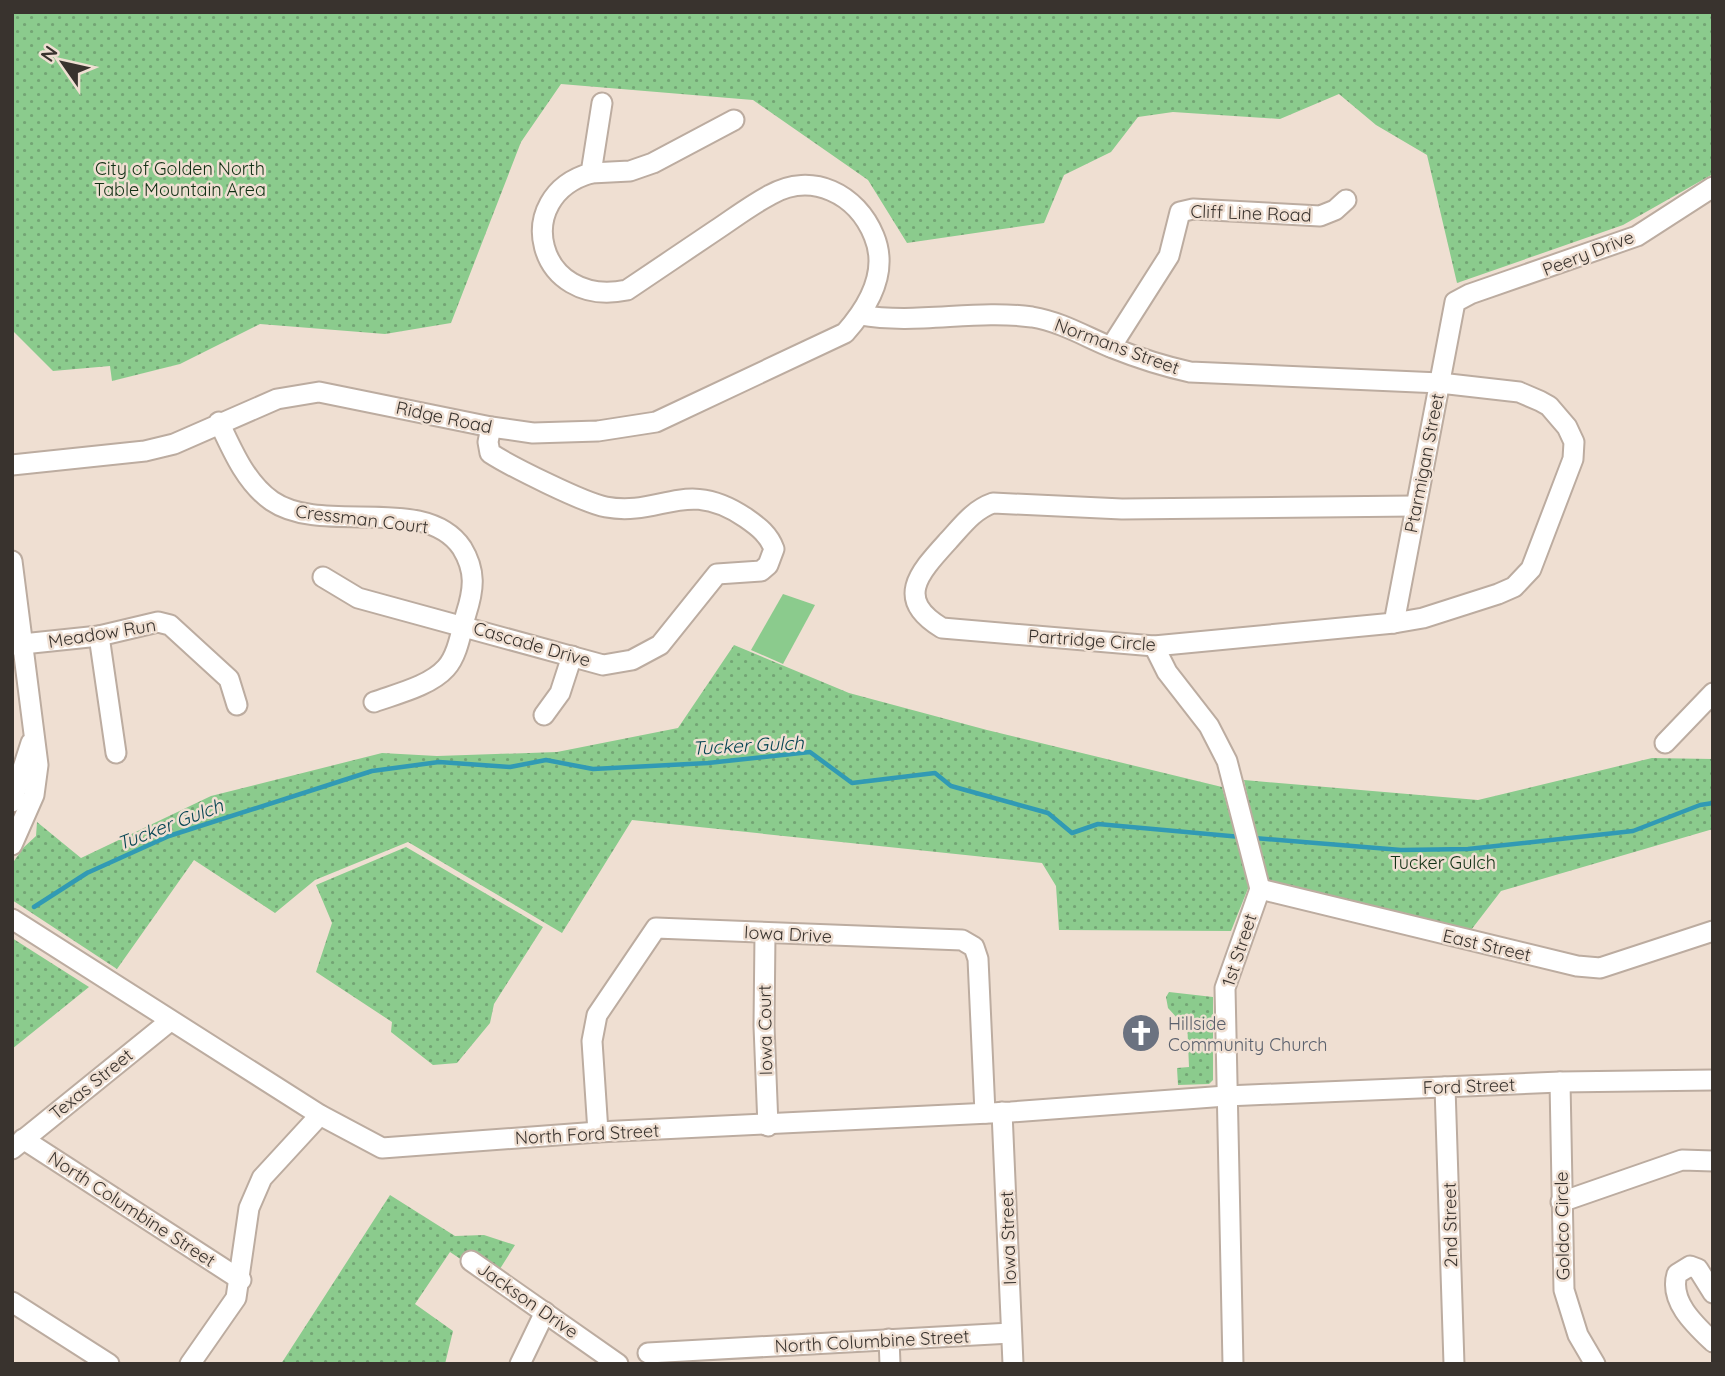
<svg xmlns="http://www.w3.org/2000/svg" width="1725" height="1376" viewBox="0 0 1725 1376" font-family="Quicksand,sans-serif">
<defs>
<pattern id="grass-dots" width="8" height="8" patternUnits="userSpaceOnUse" patternTransform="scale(1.75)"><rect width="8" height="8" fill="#8bcb8d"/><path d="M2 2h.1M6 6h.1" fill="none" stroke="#73a574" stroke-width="1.8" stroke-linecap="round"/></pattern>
</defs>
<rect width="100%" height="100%" fill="#efdfd2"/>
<g fill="url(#grass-dots)">
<polygon points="12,12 1713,12 1713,174 1623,225 1457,283 1427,155 1376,125 1339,94 1280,119 1173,112 1138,117 1111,152 1064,175 1044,223 907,243 868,180 753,100 561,84 521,142 451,323 385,334 260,324 180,364 112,381 110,366 53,371 12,330"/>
<polygon points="734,645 849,693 987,730 1222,787 1249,886 1231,931 1059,930 1056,886 1042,863 632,820 562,933 408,842 315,880 275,913 194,860 117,969 12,900 12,864 23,848 36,836 37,822 81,858 211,796 382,753 437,756 557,752 678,728"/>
<polygon points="1652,758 1713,759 1713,829 1501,891 1468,934 1266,882 1244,780 1478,800"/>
<polygon points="406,847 543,927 494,1004 490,1023 457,1063 433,1065 391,1032 392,1022 316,972 332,923 316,885"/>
<polygon points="12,938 89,987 12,1049"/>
<polygon points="1169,992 1213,997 1213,1080 1209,1084 1178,1085 1177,1068 1189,1067 1187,1019 1178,1019 1168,1008 1166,997"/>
<polygon points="390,1195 455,1236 484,1235 515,1245 498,1272 468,1264 450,1252 415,1304 453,1331 445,1364 281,1364"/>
</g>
<polygon fill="#8bcb8d" points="783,594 815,605 783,664 751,650"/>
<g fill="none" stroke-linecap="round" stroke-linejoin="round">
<g stroke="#319ab4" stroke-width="4.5">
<polyline points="1254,838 1401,850 1468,849 1633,831 1700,805 1713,803"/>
<polyline points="34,907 87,873 169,836 372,771 439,762 510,767 546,760 593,769 708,763 810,752 852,783 935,773 951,786 1048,813 1072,833 1098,824 1241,837"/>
</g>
<defs>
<g id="minor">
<polyline points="591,173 630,171 653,163 734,120"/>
<path d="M860,315C917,325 975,309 1032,317C1062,322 1086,337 1113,348C1138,358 1163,366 1190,372L1440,383L1519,392L1540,401L1549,406L1567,427L1574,442L1573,459L1531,569L1514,587L1498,594L1423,618L1394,623L1154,646L942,628C894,599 919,573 948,541C962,526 973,510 993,503L1122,509L1415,506"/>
<polyline points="1111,347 1169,256 1180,212 1193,209 1320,216 1335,210 1346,200"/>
<path d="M219,422C232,450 246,483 272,501C323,536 425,493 462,548C476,571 474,589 466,614C461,631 458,655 446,668C430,686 396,694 374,702"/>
<path d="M12,465L145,451L174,444L277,399L319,392L491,427L533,433L598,431L656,422L845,333C868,307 889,272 874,236C857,194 812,171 770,195C751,205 734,218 716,230C686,250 657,270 627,290C536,309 510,196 591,173L602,103"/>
<polyline points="12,561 38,765 34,795 12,845"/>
<path d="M323,577L358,598L603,665L632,660L660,645L717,574L761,571L768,565L774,549C769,535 759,527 746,518C686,477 661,517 606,507C584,503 510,466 490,453L488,442L491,427"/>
<polyline points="1394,623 1455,302 1470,294 1637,236 1713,187"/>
<polyline points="99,636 116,753"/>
<polyline points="13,645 99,636 158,622 170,625 229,679 237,705"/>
<polyline points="1154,646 1167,672 1209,726 1227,761 1260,889 1225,988 1233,1364"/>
<polyline points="544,715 560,693 572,656"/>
<polyline points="1665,743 1713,693"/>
<polyline points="12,802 31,743"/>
<polyline points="1260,889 1577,966 1600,968 1713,931"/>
<polyline points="12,919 320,1115 382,1148 598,1132 1011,1112 1226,1096 1560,1082 1713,1080"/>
<polyline points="765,934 764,1026 768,1126"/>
<polyline points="1560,1082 1564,1290 1578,1335 1595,1364"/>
<polyline points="1445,1087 1454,1364"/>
<polyline points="1002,1112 1013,1364"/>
<polyline points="598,1132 592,1041 597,1015 656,928 962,940 974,947 978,959 985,1113"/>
<polyline points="23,1139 241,1280"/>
<polyline points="12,1149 170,1021"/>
<polyline points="1561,1202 1682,1160 1713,1161"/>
<polyline points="471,1261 618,1364"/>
<path d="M1713,1293L1698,1269L1690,1266L1677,1274C1669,1301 1694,1324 1713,1342"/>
<polyline points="12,1302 109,1364"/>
<polyline points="889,1339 890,1364"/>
<polyline points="648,1353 1011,1333"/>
<polyline points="190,1364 236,1298 249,1208 262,1178 320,1115"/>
<polyline points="520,1364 545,1312"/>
</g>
</defs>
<use href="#minor" stroke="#bcaca0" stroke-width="23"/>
<use href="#minor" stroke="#fff" stroke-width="19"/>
</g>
<defs>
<symbol id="church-disc" viewBox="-11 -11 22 22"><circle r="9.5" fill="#6b7280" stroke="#efdfd2"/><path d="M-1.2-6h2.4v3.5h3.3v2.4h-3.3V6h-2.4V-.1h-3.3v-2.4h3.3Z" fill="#fff"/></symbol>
</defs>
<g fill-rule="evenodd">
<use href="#church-disc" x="1119" y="1011" width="44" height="44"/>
</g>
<g text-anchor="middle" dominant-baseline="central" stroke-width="5" stroke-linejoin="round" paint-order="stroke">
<g font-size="18" fill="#123115" stroke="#efdfd2">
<text x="180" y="168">City of Golden North<tspan x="180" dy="21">Table Mountain Area</tspan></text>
<text x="1443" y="862">Tucker Gulch</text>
</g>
<g font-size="18" fill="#39332e" stroke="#efdfd2">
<text transform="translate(1251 213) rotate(2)">Cliff Line Road</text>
<text transform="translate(1588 253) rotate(-21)">Peery Drive</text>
<text transform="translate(1117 346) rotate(20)">Normans Street</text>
<text transform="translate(444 417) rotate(12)">Ridge Road</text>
<text transform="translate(1424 463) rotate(-79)">Ptarmigan Street</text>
<text transform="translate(362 519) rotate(7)">Cressman Court</text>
<text transform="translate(102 633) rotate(-9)">Meadow Run</text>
<text transform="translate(1092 640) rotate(4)">Partridge Circle</text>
<text transform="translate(532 644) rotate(16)">Cascade Drive</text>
<text transform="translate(788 934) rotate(3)">Iowa Drive</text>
<text transform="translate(1487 945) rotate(13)">East Street</text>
<text transform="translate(1239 950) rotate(-72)">1st Street</text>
<text transform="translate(765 1030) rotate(-91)">Iowa Court</text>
<text transform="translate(91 1084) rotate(-39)">Texas Street</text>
<text transform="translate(1469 1086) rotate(-2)">Ford Street</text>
<text transform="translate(587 1134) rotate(-3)">North Ford Street</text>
<text transform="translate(132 1209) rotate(33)">North Columbine Street</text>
<text transform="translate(1450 1225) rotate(-91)">2nd Street</text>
<text transform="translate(1562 1226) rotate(-91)">Goldco Circle</text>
<text transform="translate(1008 1238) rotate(-92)">Iowa Street</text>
<text transform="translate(528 1300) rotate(35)">Jackson Drive</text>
<text transform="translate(872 1341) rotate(-3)">North Columbine Street</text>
</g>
<g font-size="18" fill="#5b616d" stroke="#efdfd2" text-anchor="start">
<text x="1168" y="1023">Hillside<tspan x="1168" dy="21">Community Church</tspan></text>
</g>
<g font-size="19" font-style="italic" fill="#054452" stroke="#efdfd2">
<text transform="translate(748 745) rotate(-3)">Tucker Gulch</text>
<text transform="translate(170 824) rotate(-21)">Tucker Gulch</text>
</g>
</g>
<rect width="1725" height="1376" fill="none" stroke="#39332e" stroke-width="28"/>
<g transform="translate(63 63) rotate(304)" stroke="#efdfd2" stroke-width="5" paint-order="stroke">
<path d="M0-5L12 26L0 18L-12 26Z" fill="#39332e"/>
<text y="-10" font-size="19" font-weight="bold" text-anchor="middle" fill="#39332e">N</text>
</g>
</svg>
